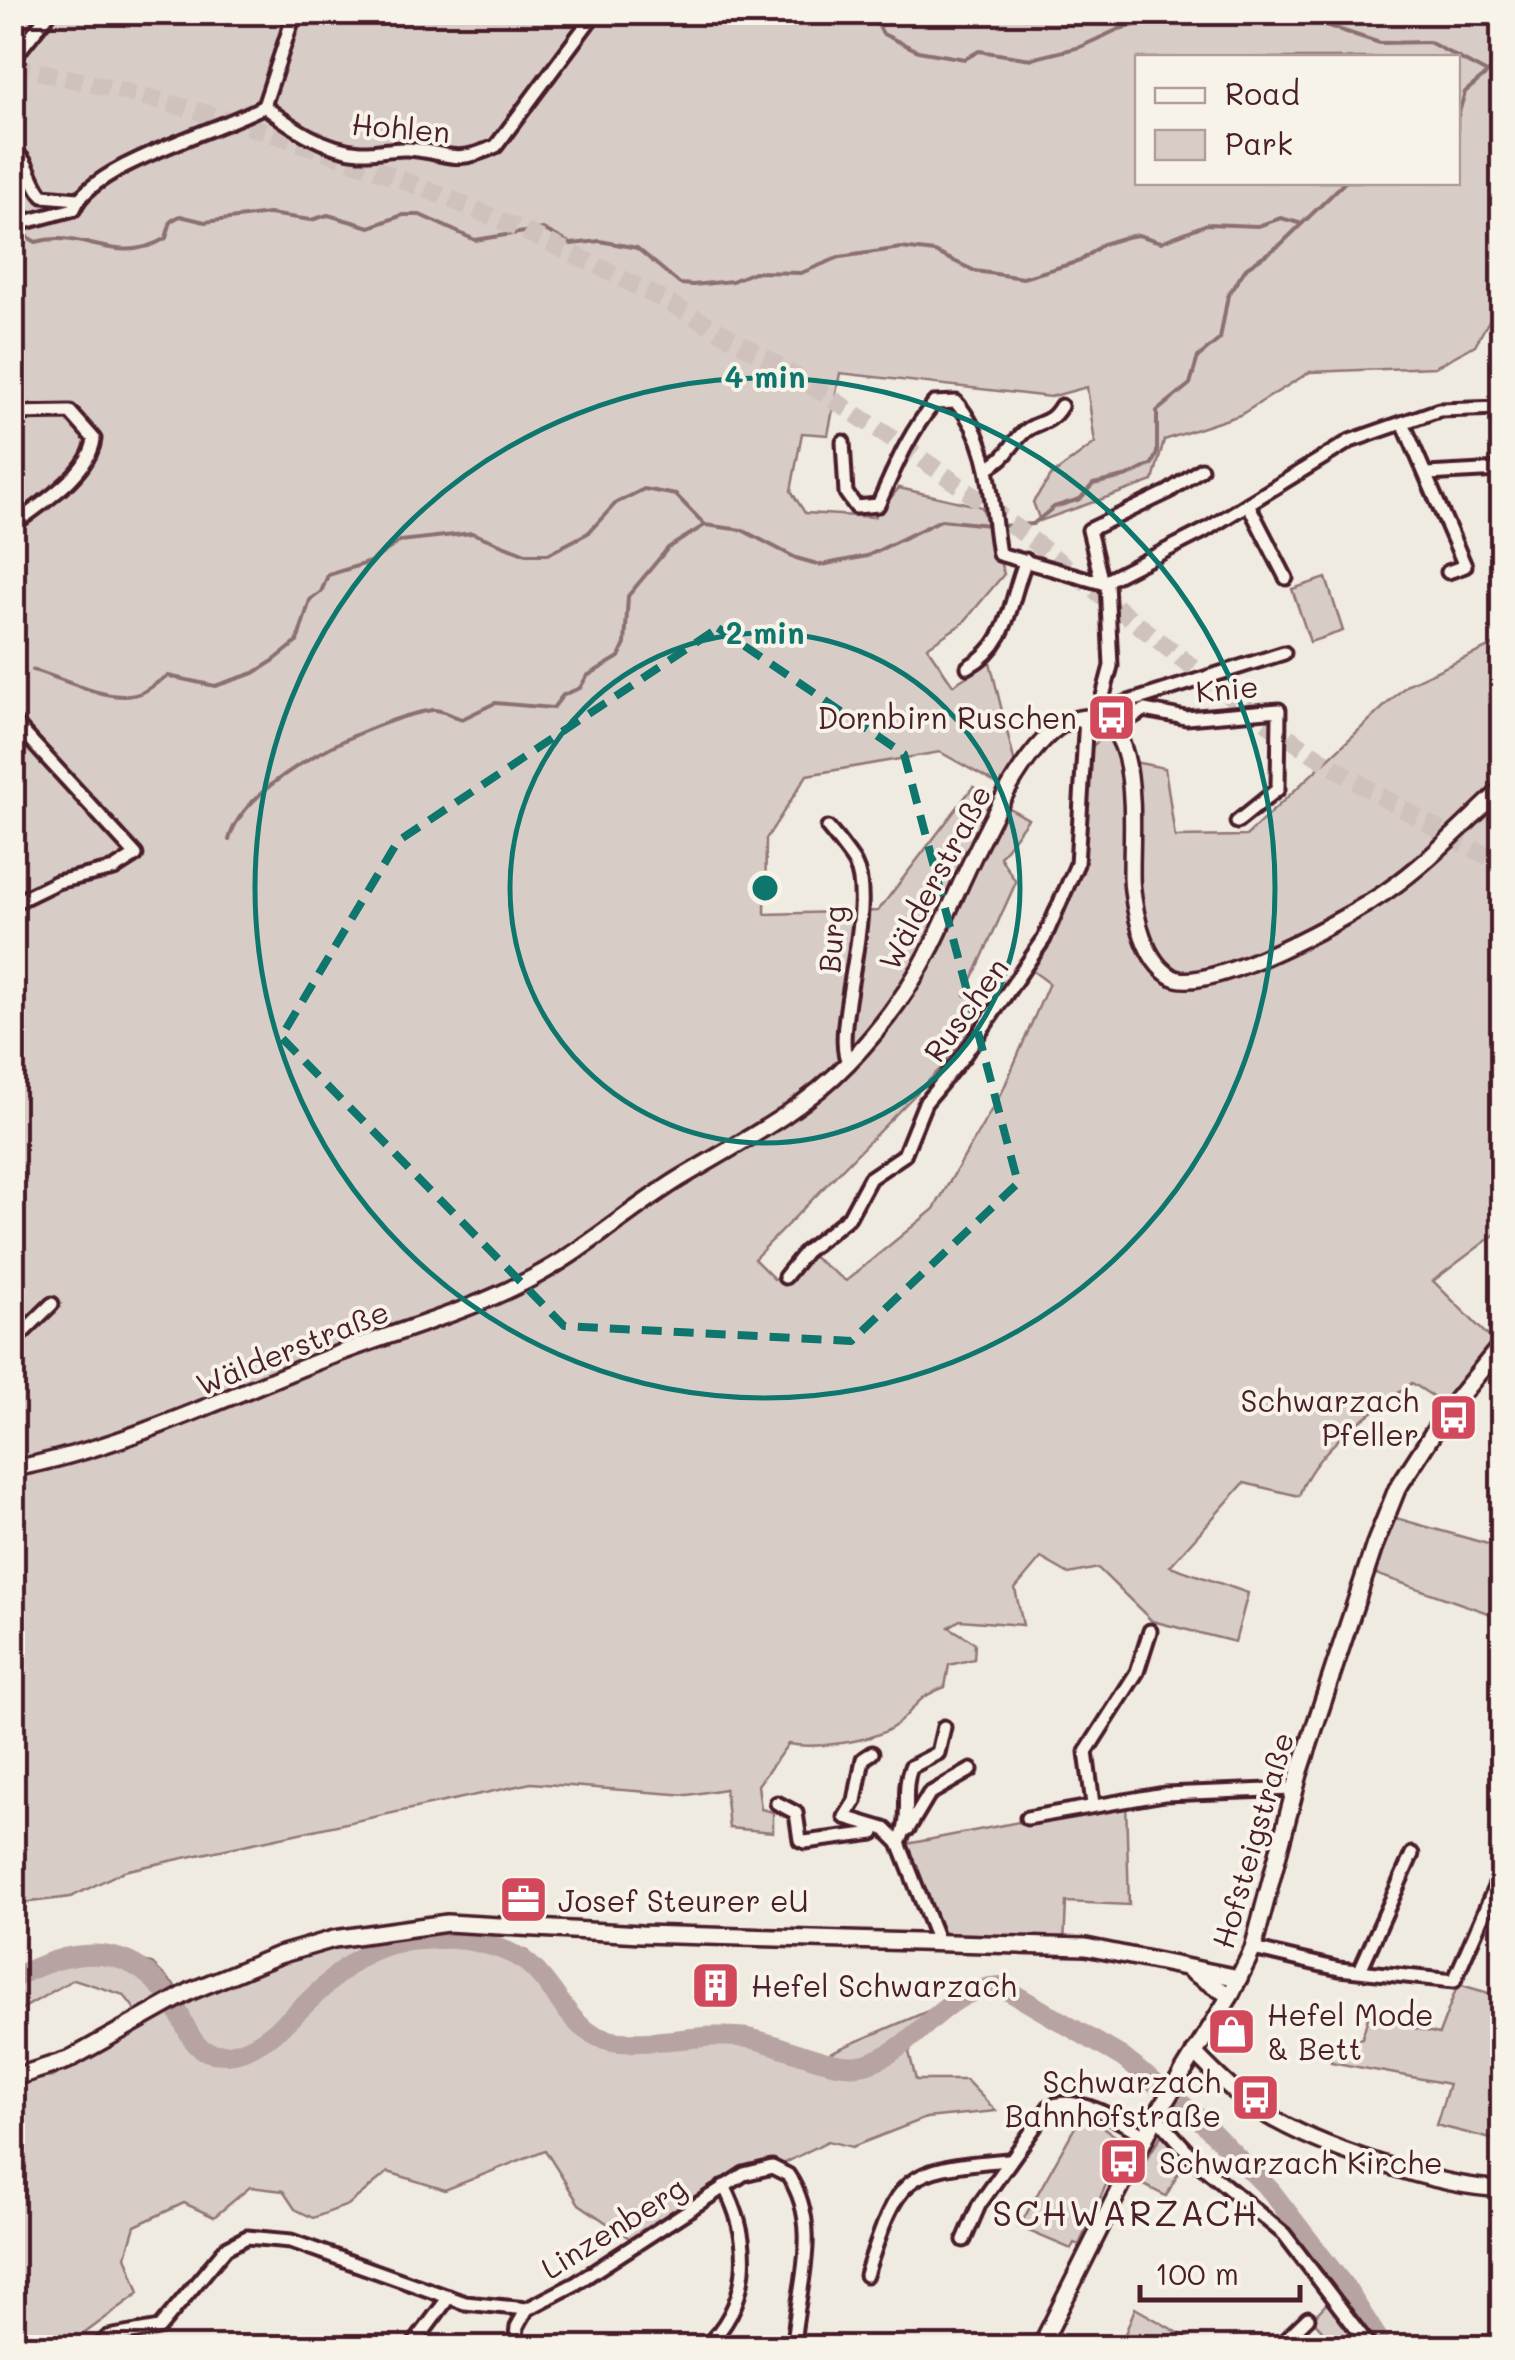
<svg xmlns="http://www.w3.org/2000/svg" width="1515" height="2360" viewBox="0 0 1515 2360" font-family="Mali,sans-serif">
<rect width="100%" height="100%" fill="#f0ebe0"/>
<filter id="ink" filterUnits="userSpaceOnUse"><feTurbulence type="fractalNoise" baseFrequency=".01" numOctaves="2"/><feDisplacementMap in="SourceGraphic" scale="20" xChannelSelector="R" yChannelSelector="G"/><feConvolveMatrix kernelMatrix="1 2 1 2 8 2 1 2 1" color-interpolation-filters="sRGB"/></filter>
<g filter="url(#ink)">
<g fill="#d8cdc6" stroke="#917678" stroke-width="2.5" fill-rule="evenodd">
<path d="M12,13H1502V298L1475,345L1435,367L1310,372L1240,415L1164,440L1153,481L1040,521L1033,502L1052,475L1095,443L1087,387L1050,397L840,373L828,435L802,433L791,491L805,513L874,517L899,488L982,507L1004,574L963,623L927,647L953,685L990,662L1017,772L1006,789L940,752L807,775L766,839L765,914L878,911L973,787L1028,819L1000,857L1016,882L965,995L987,1007L943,1066L754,1259L774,1279L813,1257L846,1281L934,1209L1003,1090L1049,983L1030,969L1070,897L1080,863L1087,751L1106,734L1129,761L1165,768L1175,837L1246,836L1408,684L1502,641V1229L1433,1281L1496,1344L1445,1404L1412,1383C1372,1413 1315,1447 1299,1496L1244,1483L1170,1566L1248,1593L1235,1642L1152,1621L1098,1568L1069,1574L1041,1558L1015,1589L1023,1625L960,1620L949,1627L975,1643L974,1659L949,1665L945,1687C913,1699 919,1706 896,1725C874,1742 814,1749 788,1744L758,1785L761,1809L773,1812V1832L729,1828L725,1789L688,1795L531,1783L124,1871L71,1897L13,1904ZM1138,58H1458V182H1138Z"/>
<polygon points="1326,578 1343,631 1310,642 1292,589"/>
<polygon points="1392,1517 1502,1548 1502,1618 1373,1573"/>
<polygon points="1126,1801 1129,1905 1066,1902 1064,1945 938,1942 902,1845"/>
<polygon points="456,1929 527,1951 590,2027 621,2038 704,2032 774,2036 825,2055 935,2008 909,2052 916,2080 966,2080 996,2111 926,2118 852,2147 828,2141 781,2165 756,2163 632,2240 579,2204 545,2150 445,2190 388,2172 348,2205 313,2218 295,2209 283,2191 250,2187 214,2217 184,2203 135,2226 126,2256 139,2293 66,2347 13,2347 13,2083 52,2077 144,2021 124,1995 74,1979 13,2014 12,1976 92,1950 151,1963 184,1995 334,1940"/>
<polygon points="1458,1984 1502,1997 1502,2182 1491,2182 1499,2141 1436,2125 1449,2084 1331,2062 1333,2045 1362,2038 1368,2017 1439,2034"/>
<polygon points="1083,2113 1125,2143 1126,2150 1119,2156 1079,2245 1074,2243 1071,2249 1019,2227"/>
<polygon points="1162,2134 1185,2161 1166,2196 1134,2180"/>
<polygon points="1329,2301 1368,2347 1337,2347 1312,2319"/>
<polygon points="1135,2308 1203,2347 1120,2347"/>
</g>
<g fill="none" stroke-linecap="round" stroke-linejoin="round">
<g stroke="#8b6f72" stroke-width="4">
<polyline points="853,12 877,23 883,34 918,51 965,59 979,51 1031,59 1080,47 1119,29 1187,12"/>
<polyline points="1286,12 1380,43 1429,42 1487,73"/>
<polyline points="1458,116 1465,92 1502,61"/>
<path d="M17,231L36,242C82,228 116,268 166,238L171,221L180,216L205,222L269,214L311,220L328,215L370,227L403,215H420L475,240L543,229L571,244L600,241L637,248L680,284L693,285L732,281L754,272L801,273L840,257L901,248L935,252L975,271L1023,278L1080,261L1103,244L1126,237L1138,235L1161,242L1207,224L1258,226L1281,218L1299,223"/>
<polyline points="1001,526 1033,524 1054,507 1080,499 1093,484 1128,476 1152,464 1157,453 1157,411 1190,384 1198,357 1220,339 1228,295 1247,267 1280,245 1345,182"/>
<path d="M33,670C62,678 111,705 141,693C150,689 158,681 168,676L215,686L254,673L273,661L297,642L310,600L321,592L328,575L370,562L400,541L472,533L526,554H548L588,533L616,503L644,489L676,495L705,525L742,530L796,558L821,565L867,556L941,520L989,525"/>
<path d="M229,840C244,779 375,719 432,710C443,709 451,716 462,719L495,703L553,708L563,695L580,688L587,676L619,657L625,644L628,596L668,548L705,525"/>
</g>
<path stroke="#b7a4a2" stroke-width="20" d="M12,1979C75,1945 135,1940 176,2008C190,2032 192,2056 226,2054C278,2052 326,1967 379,1948C397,1941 419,1940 439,1939C466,1937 511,1947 532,1967C563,1996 571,2038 620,2042C663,2045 705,2032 748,2038C782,2044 834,2072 865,2064C918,2050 942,1988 1000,1986L1122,2057L1193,2113L1271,2191L1345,2287L1384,2348"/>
<path stroke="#cfc2bc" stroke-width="18" stroke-dasharray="18 9" stroke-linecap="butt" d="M12,66C366,138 677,280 968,492C1063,561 1152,639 1247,708C1328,767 1413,817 1502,864"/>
<defs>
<g id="minor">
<polyline points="12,60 50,12"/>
<path d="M264,106C293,128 323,149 360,152C376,153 391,148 407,149C448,151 451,167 496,146L596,12"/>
<polyline points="264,106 295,12"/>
<path d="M12,150C31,161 29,181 43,196L78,199"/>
<path d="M12,233L25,222L74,209C91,164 222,130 264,106"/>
<path d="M12,413L70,412L94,439C90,474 39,505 12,526"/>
<polyline points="1404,425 1465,566 1448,572"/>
<path d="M843,442L846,493L856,507L878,505C895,468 907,436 934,403L956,402C993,444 990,502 999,554L1102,583L1204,531L1350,441L1439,410L1502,408"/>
<path d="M987,468C1011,454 1006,450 1022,434C1037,419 1048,428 1061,406"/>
<polyline points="1427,474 1500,470"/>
<polyline points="1248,504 1286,578"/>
<polyline points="1102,583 1089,530 1168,492 1201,469"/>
<path d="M968,667C1011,643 1009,601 1026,560"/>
<polyline points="1100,711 1284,653"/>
<polyline points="1098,715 1111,666 1107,582"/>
<polyline points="12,720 136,855 114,869 57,882 12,904"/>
<polyline points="1113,729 1144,710 1186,718 1279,710 1278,789 1237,822"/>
<path d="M828,828C834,835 853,859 855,864C878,908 829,1037 849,1063"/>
<polyline points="785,1277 805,1252 849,1217 870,1178 904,1155 925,1103 963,1057 1044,939 1077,864 1086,718"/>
<polyline points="12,1343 52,1304"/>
<polyline points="872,1753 863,1759 855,1801 845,1817 885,1829 899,1843 938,1942"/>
<polyline points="777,1803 796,1813 800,1840 805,1842 874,1833"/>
<polyline points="1093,1804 1086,1752 1137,1672 1150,1631"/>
<polyline points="1027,1818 1164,1794 1294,1789"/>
<polyline points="908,1829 929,1794 971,1770"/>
<path d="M899,1843C913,1818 901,1792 911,1767L938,1753L944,1727"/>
<polyline points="1253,1949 1339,1969 1454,1981 1502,1871"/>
<polyline points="1361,1968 1412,1854"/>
<polyline points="1156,2116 1199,2164 1284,2234 1371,2348"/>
<path d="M964,2240L979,2205L1049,2107C1077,2093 1120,2121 1145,2136"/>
<path d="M866,2275C899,2175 902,2169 1008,2160"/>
<path d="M97,2348L108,2337L159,2328L226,2248L247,2237L291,2241L465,2303L527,2309L575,2284L744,2174L772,2167L788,2175C824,2228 796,2291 793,2348"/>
<polyline points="411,2348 449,2297"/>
<polyline points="515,2348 517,2327 527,2309"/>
<path d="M704,2348C752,2304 753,2241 724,2186"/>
<polyline points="1277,2348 1308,2318"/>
</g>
<g id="tertiary">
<path d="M12,1469C126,1447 225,1397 332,1356C399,1330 470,1312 534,1277C585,1250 629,1210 679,1179C737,1144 800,1113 848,1063C881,1029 910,989 932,946C958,896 1015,741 1070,721C1151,693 1128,848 1132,886C1135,915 1144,961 1172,977C1207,996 1353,915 1387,891C1429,862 1465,823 1502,789"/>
<path d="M1194,2052C1215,2074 1237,2096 1263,2113C1319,2147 1437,2187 1502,2189"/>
</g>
<g id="secondary">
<polyline points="1191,1971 1230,1996"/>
<polyline points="12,2078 68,2060 191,1991 279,1955 334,1939 447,1923 641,1934 1086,1947 1239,1978"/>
<polyline points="1040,2348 1156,2116 1230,1996 1253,1949 1299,1774 1375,1544 1397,1489 1446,1413 1502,1344"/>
</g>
</defs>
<use href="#minor" stroke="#4a1f2b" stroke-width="19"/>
<use href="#tertiary" stroke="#4a1f2b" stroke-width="21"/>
<use href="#secondary" stroke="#4a1f2b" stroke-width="22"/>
<use href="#minor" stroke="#f7f3e8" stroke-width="11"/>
<use href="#tertiary" stroke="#f7f3e8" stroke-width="14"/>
<use href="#secondary" stroke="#f7f3e8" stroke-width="15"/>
</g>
</g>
<path fill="none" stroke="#0f766e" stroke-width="8" stroke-dasharray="20 12" stroke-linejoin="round" d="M718,628L904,754L1018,1183L851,1341L564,1326L281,1037L398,841Z"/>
<g fill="none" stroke="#0f766e" stroke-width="5">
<circle cx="765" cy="888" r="255"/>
<circle cx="765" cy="888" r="510"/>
</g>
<defs>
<symbol id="bus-square" viewBox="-11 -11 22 22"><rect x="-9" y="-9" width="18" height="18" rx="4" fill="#d1495b" stroke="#f7f3e8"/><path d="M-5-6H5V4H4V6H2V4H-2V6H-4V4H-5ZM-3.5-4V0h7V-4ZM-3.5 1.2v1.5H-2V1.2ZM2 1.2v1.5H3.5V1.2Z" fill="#fff"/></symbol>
<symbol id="office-square" viewBox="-11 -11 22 22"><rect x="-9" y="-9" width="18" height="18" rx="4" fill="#d1495b" stroke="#f7f3e8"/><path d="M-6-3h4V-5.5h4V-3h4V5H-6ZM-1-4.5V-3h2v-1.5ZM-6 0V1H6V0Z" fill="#fff"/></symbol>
<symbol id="building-square" viewBox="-11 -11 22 22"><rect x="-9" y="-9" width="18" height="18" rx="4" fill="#d1495b" stroke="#f7f3e8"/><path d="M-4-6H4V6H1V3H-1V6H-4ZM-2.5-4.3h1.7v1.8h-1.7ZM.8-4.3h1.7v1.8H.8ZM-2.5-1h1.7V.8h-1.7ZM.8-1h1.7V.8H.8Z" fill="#fff"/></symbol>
<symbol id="shop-square" viewBox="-11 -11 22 22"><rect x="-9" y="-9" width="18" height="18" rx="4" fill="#d1495b" stroke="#f7f3e8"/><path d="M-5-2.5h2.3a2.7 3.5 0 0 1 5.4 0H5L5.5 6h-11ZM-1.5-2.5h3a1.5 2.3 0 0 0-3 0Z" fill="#fff"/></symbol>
</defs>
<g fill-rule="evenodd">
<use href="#bus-square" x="1084" y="690" width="55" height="55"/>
<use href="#bus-square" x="1426" y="1390" width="55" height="55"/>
<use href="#office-square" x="496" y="1872" width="55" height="55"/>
<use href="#building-square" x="688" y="1958" width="55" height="55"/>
<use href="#shop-square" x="1204" y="2004" width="55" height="55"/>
<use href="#bus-square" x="1228" y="2070" width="55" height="55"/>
<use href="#bus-square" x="1096" y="2134" width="55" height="55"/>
</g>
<g text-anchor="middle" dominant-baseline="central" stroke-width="8" stroke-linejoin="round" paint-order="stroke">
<g font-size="30" fill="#4a1f2b" stroke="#f7f3e8">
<text transform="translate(401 127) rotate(5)">Hohlen</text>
<text transform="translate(1227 688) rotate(-5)">Knie</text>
<text transform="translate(934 877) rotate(-62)">Wälderstraße</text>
<text transform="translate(831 939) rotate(-85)">Burg</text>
<text transform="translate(965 1009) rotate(-54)">Ruschen</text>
<text transform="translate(292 1347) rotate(-22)">Wälderstraße</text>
<text transform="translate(1252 1840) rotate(-74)">Hofsteigstraße</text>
<text transform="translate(613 2227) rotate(-32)">Linzenberg</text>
</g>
<g font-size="30" fill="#4a1f2b" stroke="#f7f3e8" text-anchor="start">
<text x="1077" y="717" text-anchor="end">Dornbirn Ruschen</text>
<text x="1419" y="1400" text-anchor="end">Schwarzach<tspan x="1419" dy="34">Pfeller</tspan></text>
<text x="558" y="1900">Josef Steurer eU</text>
<text x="751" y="1985">Hefel Schwarzach</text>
<text x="1267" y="2014">Hefel Mode<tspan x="1267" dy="34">&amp; Bett</tspan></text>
<text x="1221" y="2081" text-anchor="end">Schwarzach<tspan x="1221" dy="34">Bahnhofstraße</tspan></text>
<text x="1159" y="2162">Schwarzach Kirche</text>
</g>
<g font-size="35" letter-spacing="2.5" fill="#4a1f2b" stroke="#f7f3e8">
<text x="1126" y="2212">SCHWARZACH</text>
</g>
</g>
<circle cx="765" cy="888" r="15" fill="#0f766e" stroke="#f7f3e8" stroke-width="5"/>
<g font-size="30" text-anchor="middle" font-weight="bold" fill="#0f766e" stroke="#f7f3e8" stroke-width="8" stroke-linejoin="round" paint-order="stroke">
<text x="765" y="388">4 min</text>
<text x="765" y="644">2 min</text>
</g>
<rect width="1515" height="2360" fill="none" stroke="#f7f3e8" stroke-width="50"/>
<rect x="25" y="25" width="1465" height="2310" fill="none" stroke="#4a1f2b" stroke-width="4" filter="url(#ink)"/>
<rect x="1135" y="55" width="325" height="130" fill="#f7f3e8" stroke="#b29e9c" stroke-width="2.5"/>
<rect x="1155" y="88" width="50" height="15" fill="#f7f3e8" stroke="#b29e9c" stroke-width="2.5"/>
<text x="1225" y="105" font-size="30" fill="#4a1f2b">Road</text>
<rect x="1155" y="130" width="50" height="30" fill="#d8cdc6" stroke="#b29e9c" stroke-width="2.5"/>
<text x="1225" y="155" font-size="30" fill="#4a1f2b">Park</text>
<path d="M1140 2285v15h160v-15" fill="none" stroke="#4a1f2b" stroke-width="5"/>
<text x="1155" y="2285" font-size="30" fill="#4a1f2b" stroke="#f7f3e8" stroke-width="8" paint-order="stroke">100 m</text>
</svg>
